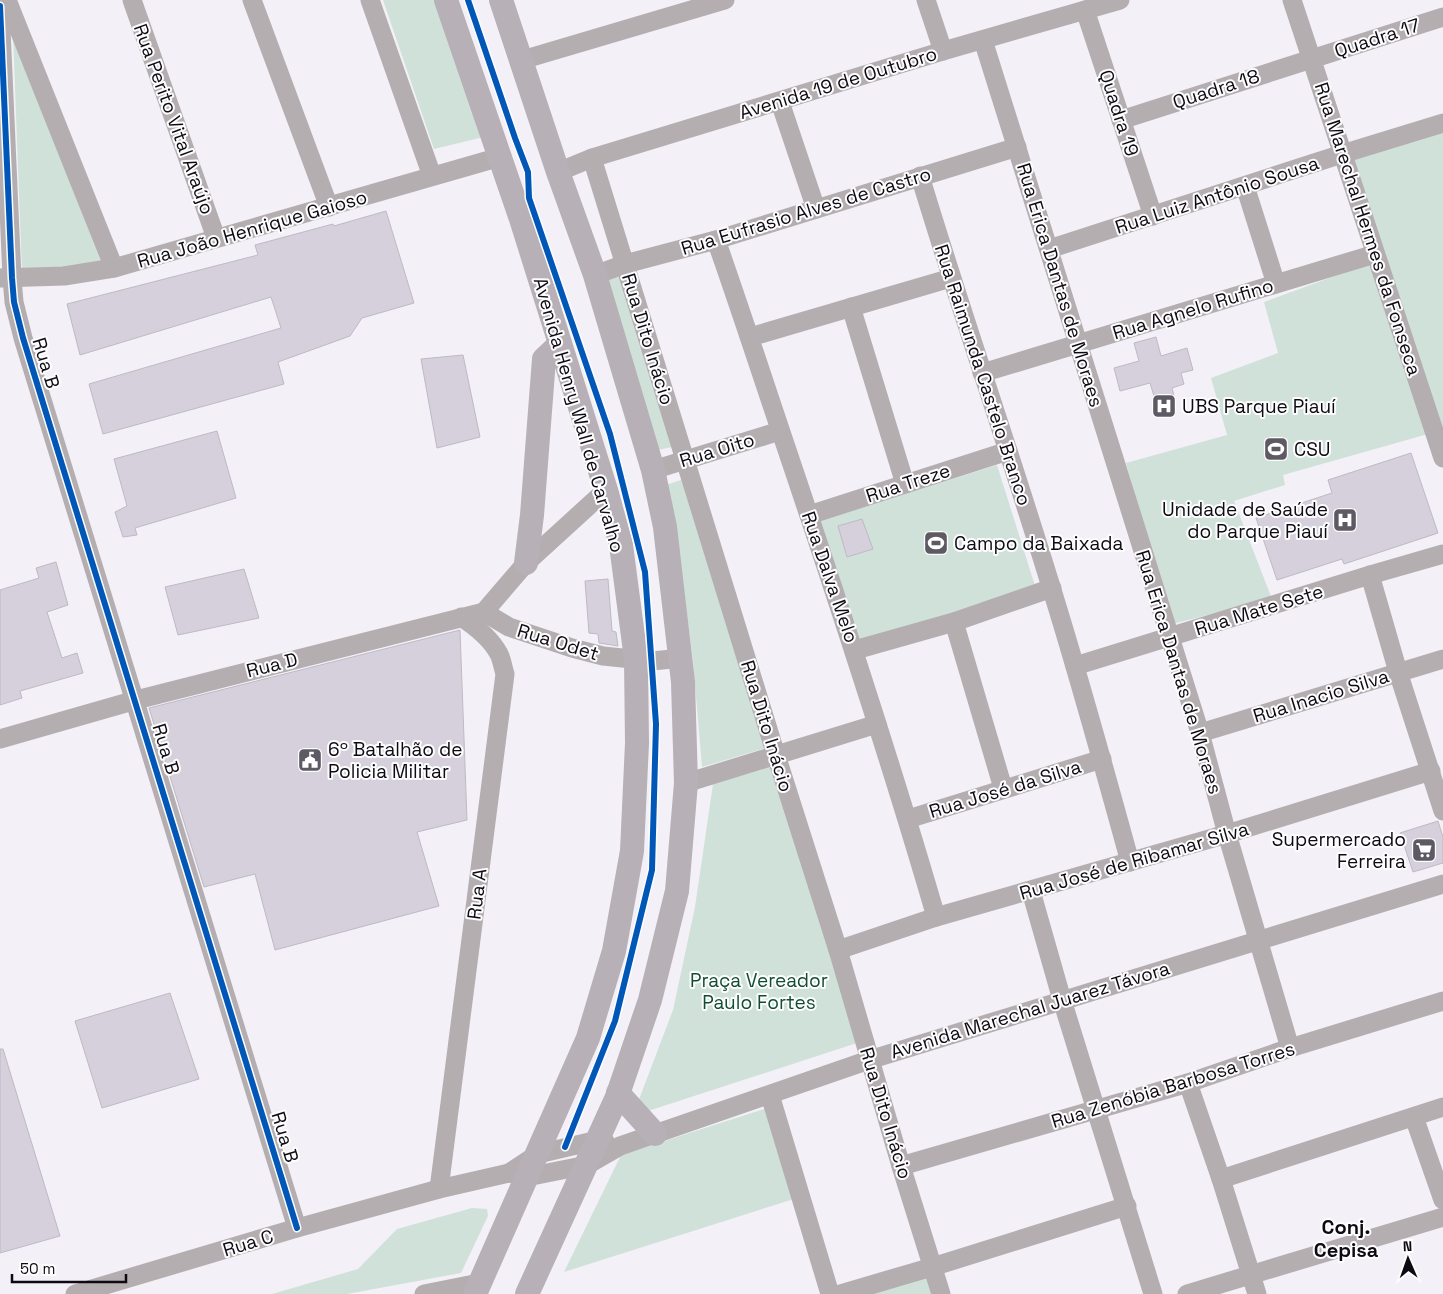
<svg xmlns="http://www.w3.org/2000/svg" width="1443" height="1294" viewBox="0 0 1443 1294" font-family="'Space Grotesk',sans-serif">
<rect width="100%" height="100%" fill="#f3f0f8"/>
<g fill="#d0e1d9">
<polygon points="383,0 440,0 488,136 434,149"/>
<polygon points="13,35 101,262 22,273"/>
<polygon points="1443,123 1443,444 1349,151"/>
<polygon points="1365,265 1373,265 1428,434 1283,475 1285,485 1234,501 1272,599 1172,624 1126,463 1227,435 1211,378 1278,353 1264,302"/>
<polygon points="625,274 677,446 658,450 604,280"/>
<polygon points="997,465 1036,589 858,645 819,521"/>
<polygon points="684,479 769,747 702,767 693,661 678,542 666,485"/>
<polygon points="773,766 860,1042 648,1111 638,1102 673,1010 695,907 713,784"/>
<polygon points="770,1107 797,1198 564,1272 621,1155"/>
<polygon points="472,1208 487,1209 488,1216 461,1273 347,1294 272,1294 358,1269 397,1229"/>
<polygon points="929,1275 935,1294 869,1294"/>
</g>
<g fill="#d5d0dc" stroke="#bebac3">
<polygon points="386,211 414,303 362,318 350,336 278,362 284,384 103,434 89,384 281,328 271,297 80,355 67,304 258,255 255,245 333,224 334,226"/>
<polygon points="1156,337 1161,356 1187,348 1193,370 1181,373 1184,384 1172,388 1175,400 1157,406 1150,383 1120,391 1114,368 1139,361 1134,343"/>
<polygon points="463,355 480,437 437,448 421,359"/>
<polygon points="217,431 236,498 135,528 137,535 123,537 115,512 127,506 114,459"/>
<polygon points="1411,453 1438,533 1344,564 1342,559 1277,580 1256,518 1332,493 1328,480"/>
<polygon points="862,519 873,549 847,557 838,526"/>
<polygon points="56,562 68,605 47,612 62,658 77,653 83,673 20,691 22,698 0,705 0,590 39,578 36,568"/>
<polygon points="244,569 259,618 178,635 165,587"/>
<polygon points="608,579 612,631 616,632 618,646 599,643 598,634 589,633 585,581"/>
<polygon points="460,630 467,820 417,832 439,906 275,950 255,874 204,887 149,708"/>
<polygon points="1438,821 1443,837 1443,863 1413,872 1400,833"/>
<polygon points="170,993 199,1079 102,1108 75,1021"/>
<polygon points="0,1049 3,1049 60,1236 0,1253"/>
</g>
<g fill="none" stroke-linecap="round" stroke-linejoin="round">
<g stroke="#b4aeb1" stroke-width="19">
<polyline points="7,0 114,268"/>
<polyline points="132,0 216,238"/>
<polyline points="252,0 329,207"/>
<polyline points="370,0 432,176"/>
<polyline points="926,0 943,51"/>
<polyline points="1292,0 1443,458"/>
<polyline points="0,6 12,278 14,302 23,338 297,1228"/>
<polyline points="1085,10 1153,216"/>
<polyline points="983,40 1200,733 1227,834 1290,1048"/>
<polyline points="522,60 725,0"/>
<polyline points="780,102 816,209"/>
<polyline points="1121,120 1443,17"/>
<polyline points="592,158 776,755 838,950 901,1166 941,1294"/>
<polyline points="558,172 592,158 943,51 1120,0"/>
<path d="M920,176C962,315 1010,452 1052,590C1080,680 1105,771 1130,862"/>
<polyline points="1245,186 1276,284"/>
<path d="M716,240C740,308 762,376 785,444C838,601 890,758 936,917"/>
<polyline points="1049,249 1342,154 1443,123"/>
<polyline points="595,275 625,264 716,240 1017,147"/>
<polyline points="0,278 64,276 114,268 500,157"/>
<polyline points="851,307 905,484"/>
<polyline points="750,337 951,278"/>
<polyline points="982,373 1375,254"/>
<polyline points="653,470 780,431"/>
<polyline points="809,515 1008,451"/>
<polyline points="1370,575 1398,672 1443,811"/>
<polyline points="484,612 509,627 572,648 603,656 652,661 672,659 679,656"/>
<polyline points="954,622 1003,788"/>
<polyline points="855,650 954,622 1052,588"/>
<polyline points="1075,666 1370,575 1443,554"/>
<polyline points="1200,733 1443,659"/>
<polyline points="0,739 136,700 484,612 526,563 606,490"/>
<polyline points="686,783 877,724"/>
<polyline points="908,819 1102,759"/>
<polyline points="1031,891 1062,1000 1153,1294"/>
<polyline points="838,950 936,917 1227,834 1431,771"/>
<polyline points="1188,1083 1221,1179 1257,1294"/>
<polyline points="770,1095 830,1294"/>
<polyline points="1414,1117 1443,1200"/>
<polyline points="901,1166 1188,1083 1290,1048 1443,1001"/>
<polyline points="509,1173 527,1177 587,1165 620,1146 869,1060 1443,884"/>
<polyline points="1221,1179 1443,1107"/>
<path d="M439,1189L505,674C503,668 502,660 499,654C491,639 475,626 461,617"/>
<polyline points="75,1294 297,1228 439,1189 509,1173 538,1154 598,1140 606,1143"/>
<polyline points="424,1294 479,1283"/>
<polyline points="840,1294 932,1267 1127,1206"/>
<polyline points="1187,1294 1443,1217"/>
</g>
<g stroke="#b7b0b6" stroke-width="24">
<polyline points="446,0 521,219 606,490 621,545 636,659 637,743 632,851 614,951 588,1038 475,1294"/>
<polyline points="501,0 558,172 595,275 653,470 665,527 683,682 686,783 677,891 650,1000 617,1097 527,1294"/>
<polyline points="526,563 532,515 544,359 560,344"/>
<polyline points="618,1093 655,1134"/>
</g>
<defs>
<g id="cycleway">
<polyline points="468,0 515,138 528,172 529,198 610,434 645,572 656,724 652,870 615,1021 565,1147"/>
<polyline points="0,6 12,278 14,302 23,338 297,1228"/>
</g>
</defs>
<use href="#cycleway" stroke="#fdfdfd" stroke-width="9"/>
<use href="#cycleway" stroke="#0057b8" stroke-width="6"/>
</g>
<defs>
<symbol id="hospital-square" viewBox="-11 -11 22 22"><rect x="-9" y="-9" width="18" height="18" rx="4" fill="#5e5a64" stroke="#fdfdfd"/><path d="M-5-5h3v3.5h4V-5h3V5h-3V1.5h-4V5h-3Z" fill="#fff"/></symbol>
<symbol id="stadium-square" viewBox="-11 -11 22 22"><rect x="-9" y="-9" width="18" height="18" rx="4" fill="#5e5a64" stroke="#fdfdfd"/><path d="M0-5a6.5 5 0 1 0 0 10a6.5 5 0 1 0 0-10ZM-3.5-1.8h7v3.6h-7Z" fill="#fff"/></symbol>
<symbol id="civic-square" viewBox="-11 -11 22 22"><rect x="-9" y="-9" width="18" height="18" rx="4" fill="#5e5a64" stroke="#fdfdfd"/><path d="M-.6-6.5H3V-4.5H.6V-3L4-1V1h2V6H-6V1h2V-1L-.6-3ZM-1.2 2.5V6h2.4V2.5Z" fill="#fff"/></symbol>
<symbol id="supermarket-square" viewBox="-11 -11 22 22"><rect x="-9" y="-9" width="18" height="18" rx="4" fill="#5e5a64" stroke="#fdfdfd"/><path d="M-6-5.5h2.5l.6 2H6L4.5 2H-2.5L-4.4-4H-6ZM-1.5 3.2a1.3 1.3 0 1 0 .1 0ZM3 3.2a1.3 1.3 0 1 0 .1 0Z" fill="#fff"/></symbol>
</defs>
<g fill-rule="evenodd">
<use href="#hospital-square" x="1150" y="392" width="28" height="28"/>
<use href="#stadium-square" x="1262" y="435" width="28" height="28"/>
<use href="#hospital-square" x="1331" y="506" width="28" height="28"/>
<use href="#stadium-square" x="922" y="529" width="28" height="28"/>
<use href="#civic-square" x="296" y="746" width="28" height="28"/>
<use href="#supermarket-square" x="1410" y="836" width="28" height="28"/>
</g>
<g text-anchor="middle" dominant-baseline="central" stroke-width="4" stroke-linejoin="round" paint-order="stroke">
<g font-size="19" fill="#0e0a14" stroke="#fdfdfd">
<text transform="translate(1377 38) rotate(-18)">Quadra 17</text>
<text transform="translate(838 83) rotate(-17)">Avenida 19 de Outubro</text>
<text transform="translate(1216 89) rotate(-18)">Quadra 18</text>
<text transform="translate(1119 113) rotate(72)">Quadra 19</text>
<text transform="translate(174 119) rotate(70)">Rua Perito Vital Araújo</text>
<text transform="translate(1217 195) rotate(-18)">Rua Luiz Antônio Sousa</text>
<text transform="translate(806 211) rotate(-17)">Rua Eufrasio Alves de Castro</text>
<text transform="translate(252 229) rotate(-16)">Rua João Henrique Gaioso</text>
<text transform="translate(1368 229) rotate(72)">Rua Marechal Hermes da Fonseca</text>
<text transform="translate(1060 285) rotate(73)">Rua Erica Dantas de Moraes</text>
<text transform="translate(1193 309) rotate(-17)">Rua Agnelo Rufino</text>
<text transform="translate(648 339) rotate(73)">Rua Dito Inácio</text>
<text transform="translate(46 363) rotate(73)">Rua B</text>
<text transform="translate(983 375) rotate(72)">Rua Raimunda Castelo Branco</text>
<text transform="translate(579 415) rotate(74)">Avenida Henry Wall de Carvalho</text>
<text transform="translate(717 450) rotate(-17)">Rua Oito</text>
<text transform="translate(908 483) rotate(-18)">Rua Treze</text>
<text transform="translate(830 577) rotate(71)">Rua Dalva Melo</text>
<text transform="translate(1259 610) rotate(-17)">Rua Mate Sete</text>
<text transform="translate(558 642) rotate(17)">Rua Odet</text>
<text transform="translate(272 665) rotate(-14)">Rua D</text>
<text transform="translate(1179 672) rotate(73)">Rua Erica Dantas de Moraes</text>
<text transform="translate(1321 696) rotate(-17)">Rua Inacio Silva</text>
<text transform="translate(767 726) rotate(73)">Rua Dito Inácio</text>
<text transform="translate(166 749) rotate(73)">Rua B</text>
<text transform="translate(1005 789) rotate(-17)">Rua José da Silva</text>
<text transform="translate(1134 861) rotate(-16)">Rua José de Ribamar Silva</text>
<text transform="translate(477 894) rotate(-83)">Rua A</text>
<text transform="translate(1030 1010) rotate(-17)">Avenida Marechal Juarez Távora</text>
<text transform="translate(1173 1085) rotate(-17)">Rua Zenóbia Barbosa Torres</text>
<text transform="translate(886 1113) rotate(73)">Rua Dito Inácio</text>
<text transform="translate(285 1137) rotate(73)">Rua B</text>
<text transform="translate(248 1243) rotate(-17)">Rua C</text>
</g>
<g font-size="19" fill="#0e0a14" stroke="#fdfdfd" text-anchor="start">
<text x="1182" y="406">UBS Parque Piauí</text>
<text x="1294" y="449">CSU</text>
<text x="1328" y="509" text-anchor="end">Unidade de Saúde<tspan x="1328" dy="22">do Parque Piauí</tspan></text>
<text x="954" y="543">Campo da Baixada</text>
<text x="328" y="749">6º Batalhão de<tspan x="328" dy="22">Policia Militar</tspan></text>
<text x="1406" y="839" text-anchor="end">Supermercado<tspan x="1406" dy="22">Ferreira</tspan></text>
</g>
<g font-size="19" fill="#114e31" stroke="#fdfdfd">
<text x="759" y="980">Praça Vereador<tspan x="759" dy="22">Paulo Fortes</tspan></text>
</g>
<g font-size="20" font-weight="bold" fill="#0e0a14" stroke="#fdfdfd">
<text x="1346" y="1227">Conj.<tspan x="1346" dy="23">Cepisa</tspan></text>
</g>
</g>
<g transform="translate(1408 1259) rotate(358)" stroke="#fdfdfd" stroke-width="4" paint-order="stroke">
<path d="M0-4L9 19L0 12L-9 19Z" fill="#0e0a14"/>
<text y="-8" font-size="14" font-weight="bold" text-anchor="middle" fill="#0e0a14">N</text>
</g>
<path d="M12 1274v8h114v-8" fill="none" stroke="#0e0a14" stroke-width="2.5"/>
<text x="20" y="1274" font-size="15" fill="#0e0a14" stroke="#fdfdfd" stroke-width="4" paint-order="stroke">50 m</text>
</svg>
